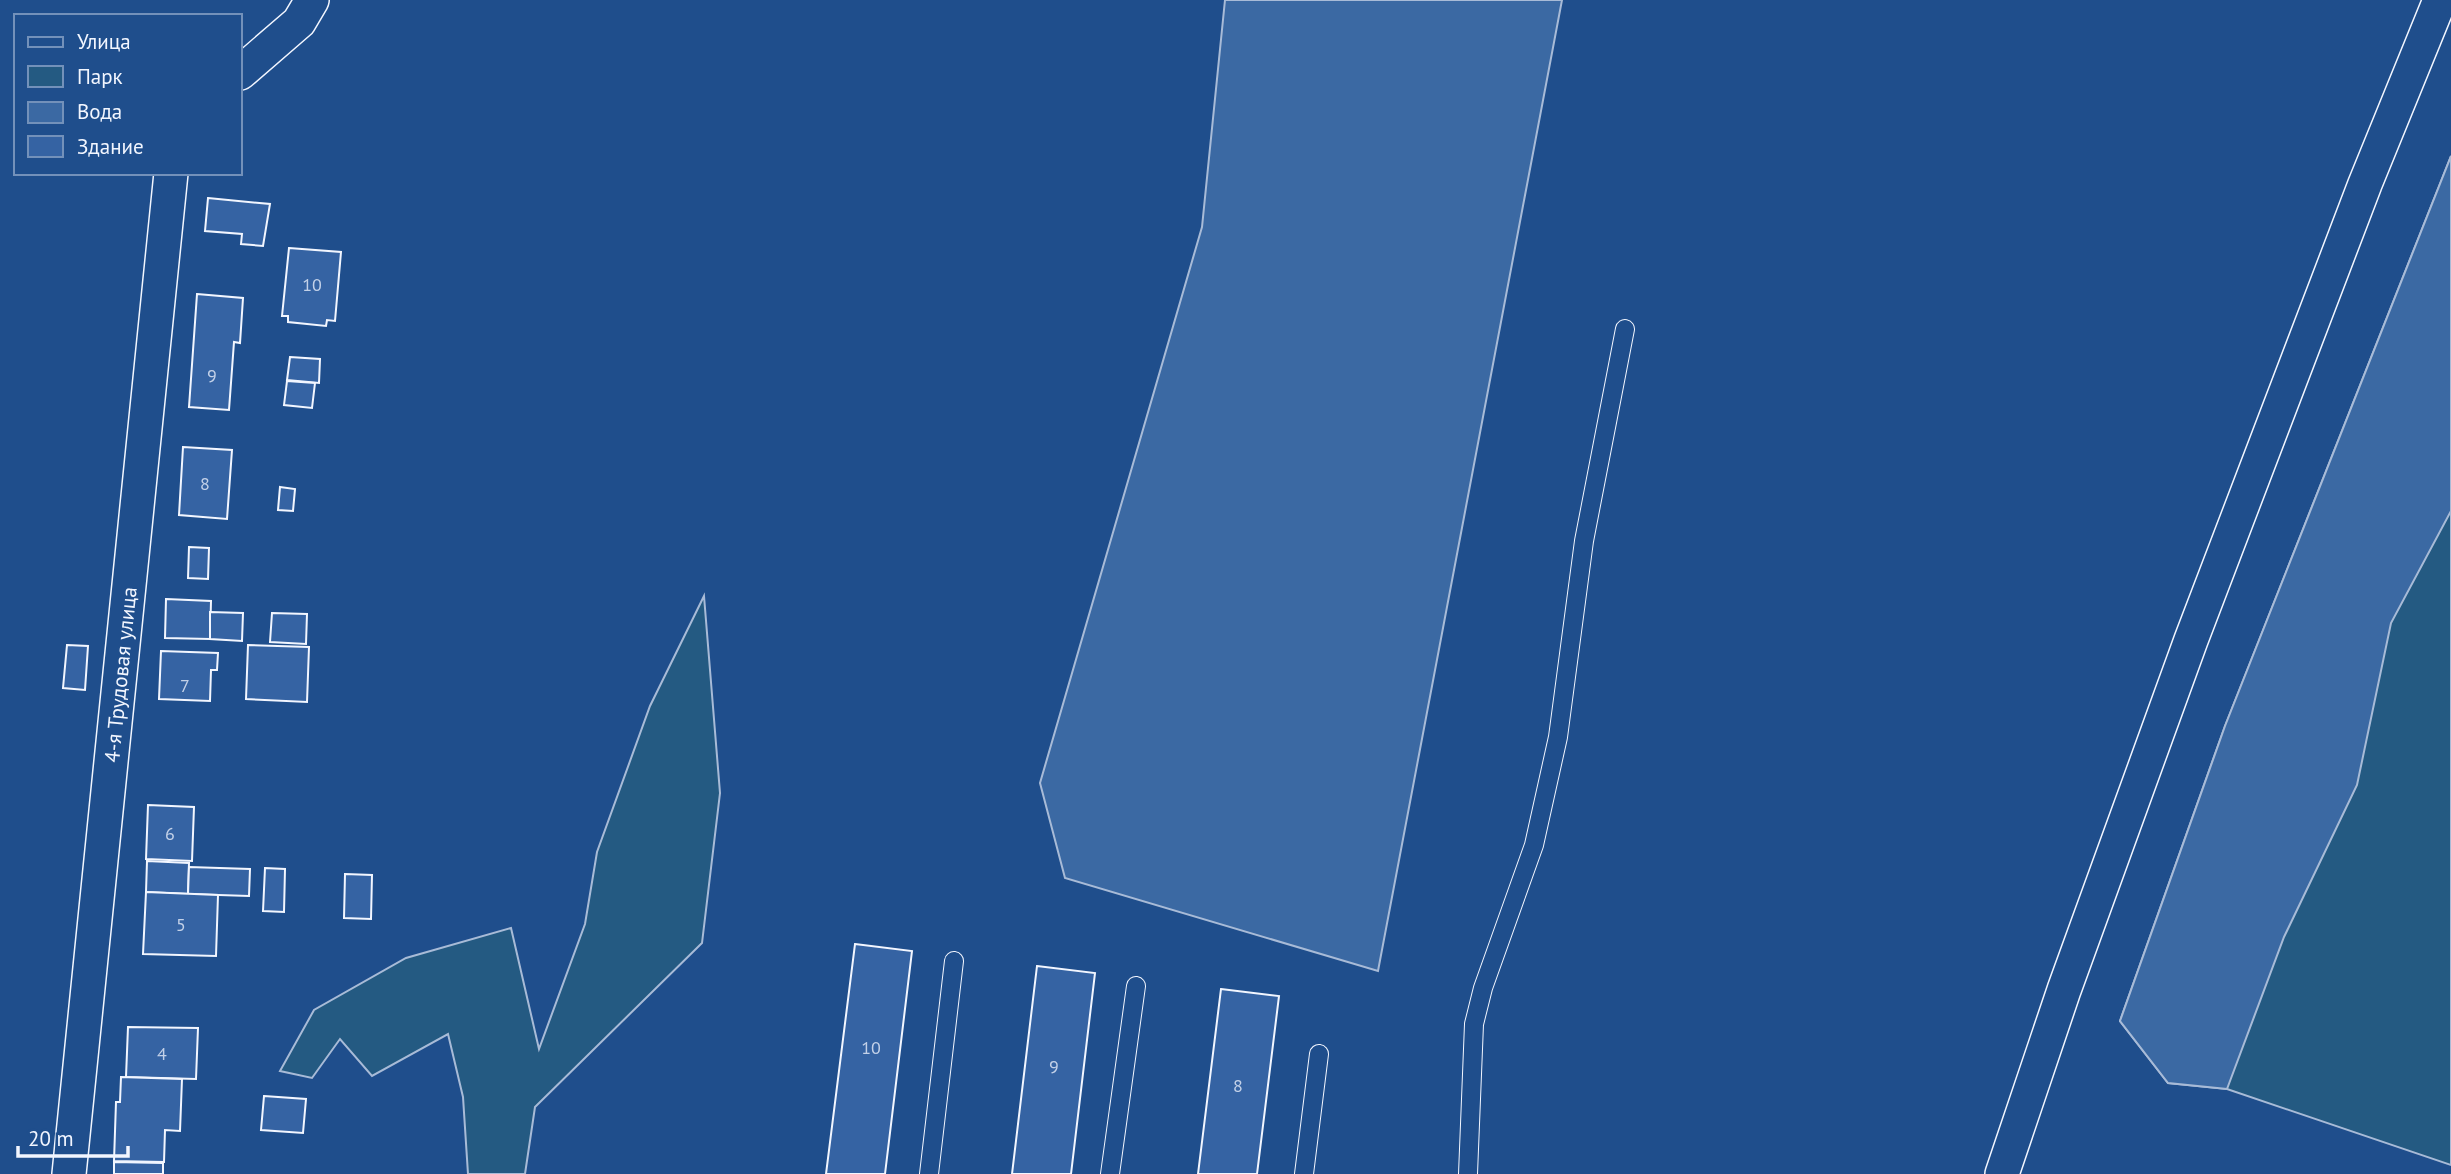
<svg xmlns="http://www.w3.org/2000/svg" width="2451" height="1174" viewBox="0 0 2451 1174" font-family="'PT Sans',sans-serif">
<rect width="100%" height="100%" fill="#1f4e8c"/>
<g fill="#245a82" stroke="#a8bbd7" stroke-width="2">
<polygon points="2451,156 2451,1165 2227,1089 2168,1083 2120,1021 2225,726"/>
<polygon points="704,596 720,793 702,943 535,1107 525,1174 468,1174 463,1097 448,1034 372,1076 340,1039 312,1078 280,1071 314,1010 406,958 511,928 539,1049 585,924 597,852 650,706"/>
</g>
<g fill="#3b69a3" stroke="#a8bbd7" stroke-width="2">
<polygon points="1225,0 1562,0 1378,971 1065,878 1040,783 1202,227"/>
<polygon points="2451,156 2451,511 2391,623 2357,785 2284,937 2227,1089 2168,1083 2120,1021 2225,726"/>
</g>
<g fill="#3563a3" stroke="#f2f6ff" stroke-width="2">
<polygon points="208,198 270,204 263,246 241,244 242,234 205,231"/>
<polygon points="289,248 341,252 335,321 327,320 326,326 288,322 288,316 282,316"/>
<polygon points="197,294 243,298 240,343 234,342 229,410 189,407"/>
<polygon points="290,357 320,359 319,383 287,380"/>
<polygon points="287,381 315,383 312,408 284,405"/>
<polygon points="183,447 232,450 227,519 179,515"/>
<polygon points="280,487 295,489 293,511 278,510"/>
<polygon points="189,547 209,548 208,579 188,578"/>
<polygon points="166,599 211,601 210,639 165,638"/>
<polygon points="210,612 243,613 242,641 210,639"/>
<polygon points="272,613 307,614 306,644 270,642"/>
<polygon points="67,645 88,646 85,690 63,688"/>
<polygon points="248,645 309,647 307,702 246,699"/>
<polygon points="161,651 218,653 217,670 211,670 210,701 159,699"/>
<polygon points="148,805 194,807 192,861 146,859"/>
<polygon points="147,861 189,863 188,894 146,892"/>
<polygon points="189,867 250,869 249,896 188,894"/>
<polygon points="265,868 285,869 284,912 263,911"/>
<polygon points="345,874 372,875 371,919 344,918"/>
<polygon points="146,892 218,895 216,956 143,954"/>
<polygon points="855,944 912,951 885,1174 826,1174"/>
<polygon points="1037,966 1095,973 1071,1174 1012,1174"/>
<polygon points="1221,989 1279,996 1257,1174 1198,1174"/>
<polygon points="128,1027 198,1028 196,1079 126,1077"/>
<polygon points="121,1077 182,1079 180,1131 165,1130 164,1162 114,1161 116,1102 120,1102"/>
<polygon points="264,1096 306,1099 303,1133 261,1130"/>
<polygon points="114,1162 163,1163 163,1174 114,1174"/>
</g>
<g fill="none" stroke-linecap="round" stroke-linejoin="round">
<defs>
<g id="service">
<polyline points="929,1174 954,961"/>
<polyline points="1110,1174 1136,986"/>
<polyline points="1304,1174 1319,1054"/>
<polyline points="1468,1174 1474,1024 1483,988 1534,845 1558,737 1584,541 1625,329"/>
</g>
<g id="minor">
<polyline points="240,73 299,22 312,0"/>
<path id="s1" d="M69,1174L171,173"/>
<polyline points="2002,1174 2064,990 2191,640 2365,184 2440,0"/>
</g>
</defs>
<use href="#service" stroke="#f2f6ff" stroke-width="20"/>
<use href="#minor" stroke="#f2f6ff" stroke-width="36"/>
<use href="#service" stroke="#1f4e8c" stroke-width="18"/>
<use href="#minor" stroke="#1f4e8c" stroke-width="33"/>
</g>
<g text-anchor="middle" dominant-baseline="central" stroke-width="5" stroke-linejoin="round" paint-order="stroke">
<g font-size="18" fill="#c3d1e8">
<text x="312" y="284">10</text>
<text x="212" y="375">9</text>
<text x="205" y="483">8</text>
<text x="185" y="685">7</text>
<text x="170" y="833">6</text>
<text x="181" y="924">5</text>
<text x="871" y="1047">10</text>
<text x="162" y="1053">4</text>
<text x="1054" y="1066">9</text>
<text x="1238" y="1085">8</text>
</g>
<g font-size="21" fill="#f2f6ff" stroke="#1f4e8c">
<text stroke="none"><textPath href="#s1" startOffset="502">4-я Трудовая улица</textPath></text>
</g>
</g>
<rect x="14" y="14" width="228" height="161" fill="#1f4e8c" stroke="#7391ba" stroke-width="2"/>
<rect x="28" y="37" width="35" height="10" fill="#1f4e8c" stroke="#7391ba" stroke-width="2"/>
<text x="77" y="49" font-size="21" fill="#f2f6ff">Улица</text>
<rect x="28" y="66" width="35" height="21" fill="#245a82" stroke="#7391ba" stroke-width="2"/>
<text x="77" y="84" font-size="21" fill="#f2f6ff">Парк</text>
<rect x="28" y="102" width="35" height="21" fill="#3b69a3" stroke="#7391ba" stroke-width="2"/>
<text x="77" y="119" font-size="21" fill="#f2f6ff">Вода</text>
<rect x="28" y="136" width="35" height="21" fill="#3563a3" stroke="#7391ba" stroke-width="2"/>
<text x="77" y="154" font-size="21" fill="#f2f6ff">Здание</text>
<path d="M18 1146v10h110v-10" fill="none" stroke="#f2f6ff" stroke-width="3.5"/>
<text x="28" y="1146" font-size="21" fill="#f2f6ff" stroke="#1f4e8c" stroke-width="5" paint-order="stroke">20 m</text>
</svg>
